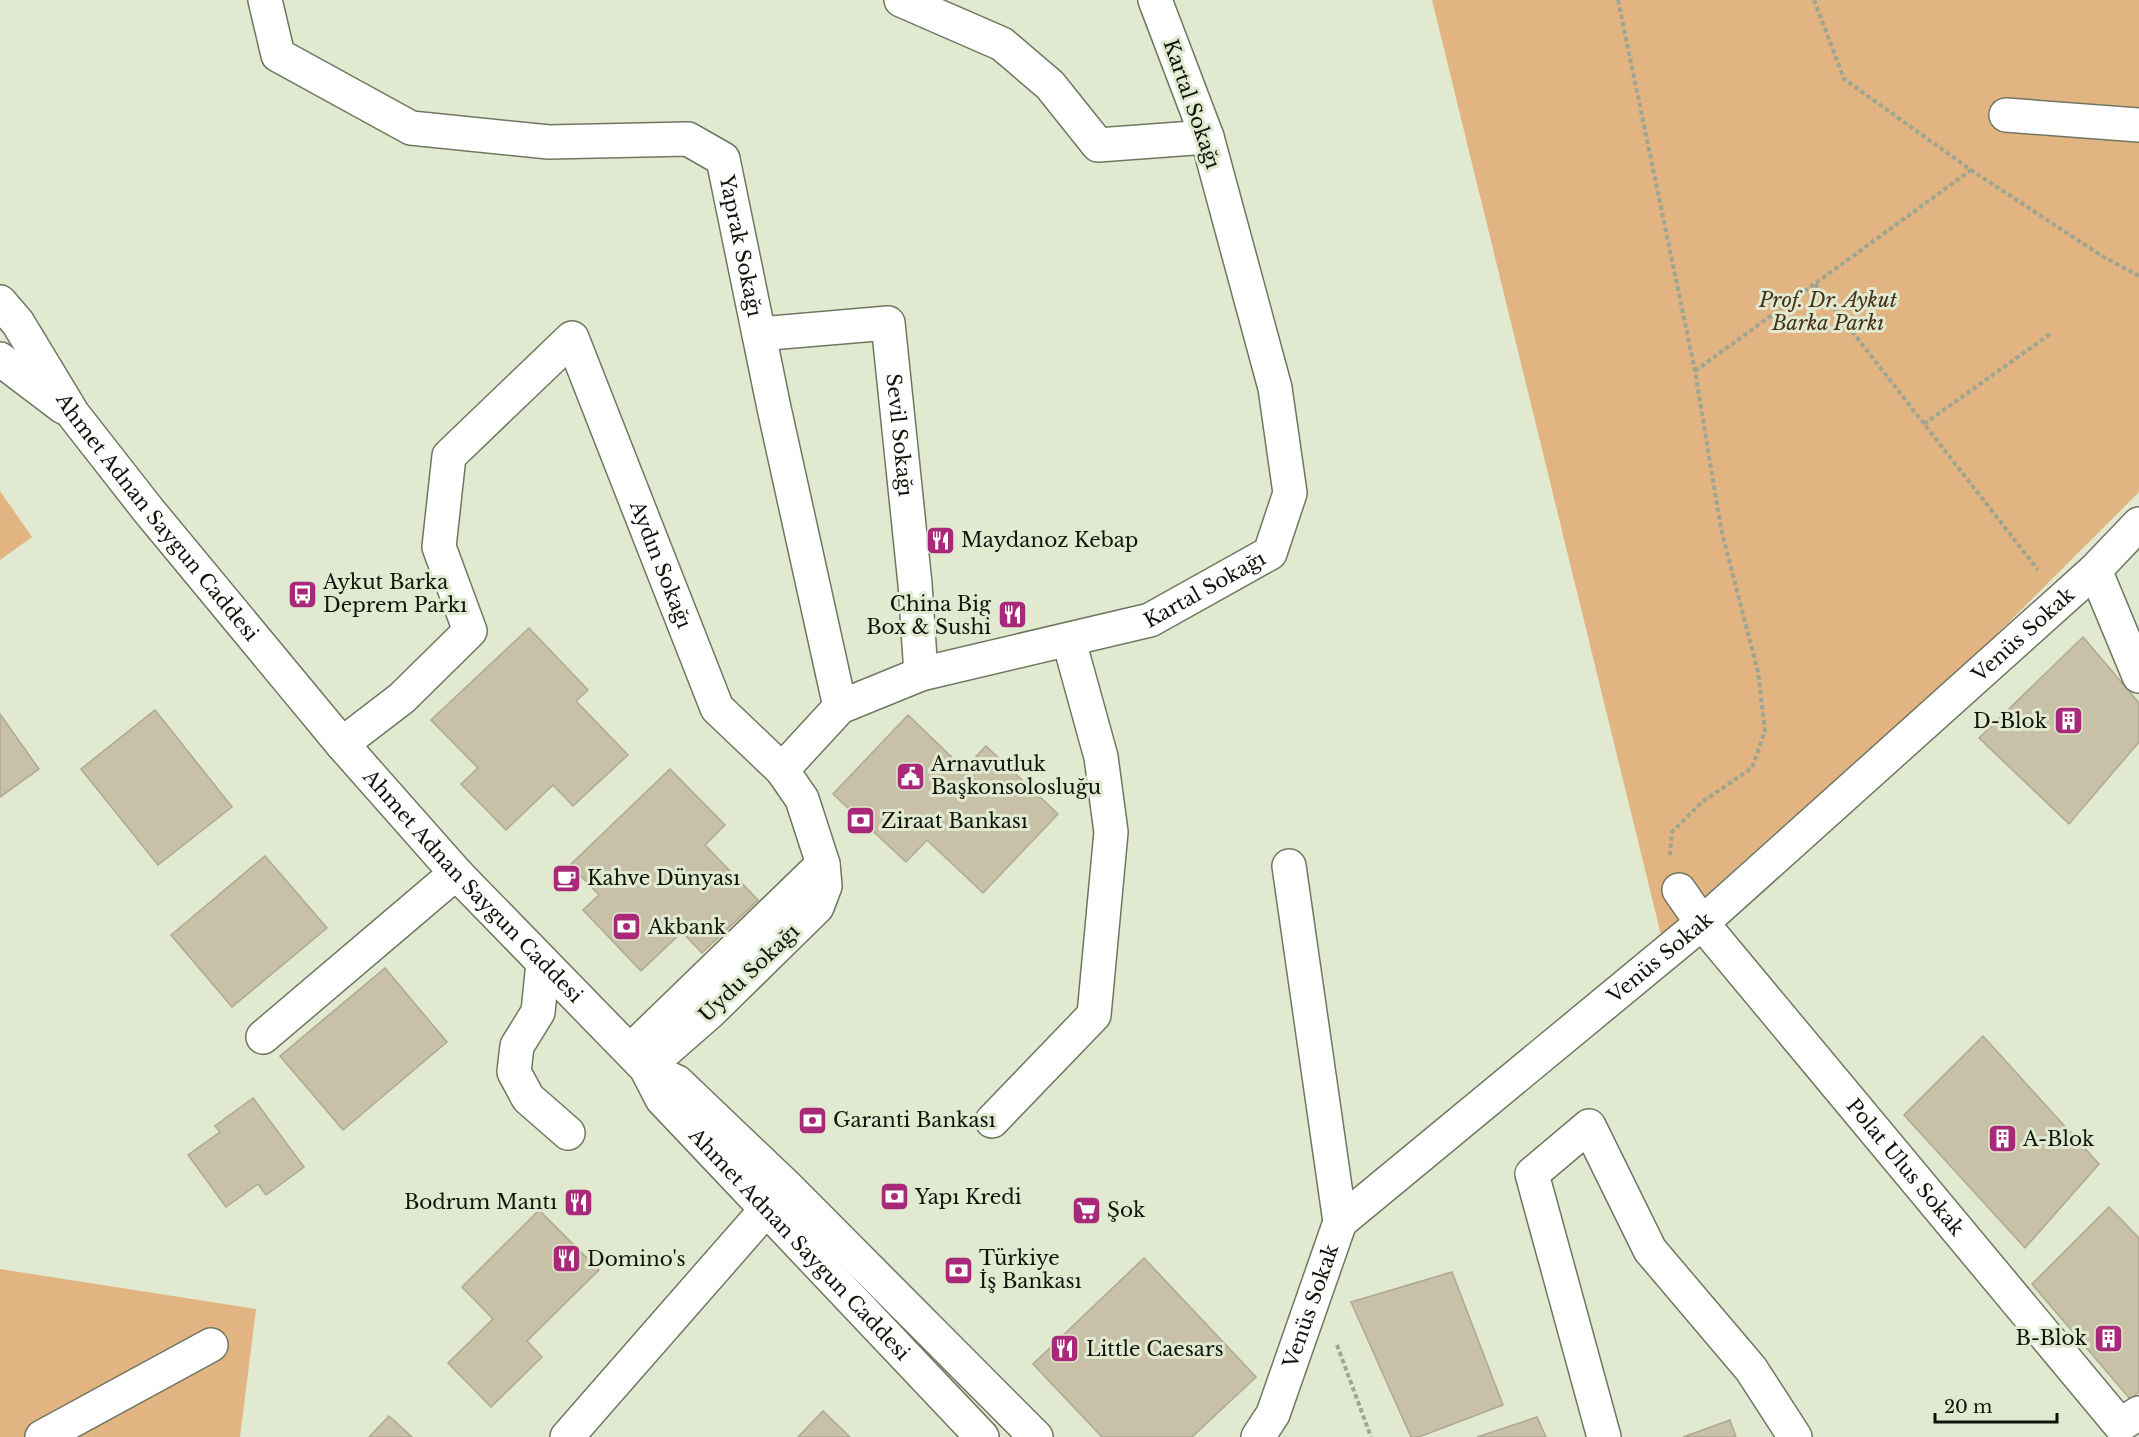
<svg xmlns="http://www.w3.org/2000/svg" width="2139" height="1437" viewBox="0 0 2139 1437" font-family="'Libre Baskerville',serif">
<rect width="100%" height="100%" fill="#e1ead0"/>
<g fill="#e2b482">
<polygon points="1432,0 2139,0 2139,492 1981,650 1661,935"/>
<polygon points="0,491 32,537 0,560"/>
<polygon points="0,1269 256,1309 240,1437 0,1437"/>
</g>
<g fill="#c8c1a8" stroke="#afa890" stroke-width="1.5">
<polygon points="529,628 588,690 576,701 628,755 573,806 553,785 506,830 461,784 478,768 431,720"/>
<polygon points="2083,637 2139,703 2139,742 2069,824 1979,738"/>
<polygon points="155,710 232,807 158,865 81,769"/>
<polygon points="0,714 39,769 0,797"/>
<polygon points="908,715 964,769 986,746 1058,814 983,893 927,840 906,862 833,794"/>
<polygon points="670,769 725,825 705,845 758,900 702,953 682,932 641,971 583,910 599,895 570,865"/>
<polygon points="265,856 327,928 232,1007 171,935"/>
<polygon points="385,968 447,1042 343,1130 280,1056"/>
<polygon points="1983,1036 2099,1164 2025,1248 1904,1115"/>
<polygon points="253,1098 304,1167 266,1195 258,1184 226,1207 188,1155 220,1132 215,1126"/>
<polygon points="2109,1207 2139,1238 2139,1392 2130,1399 2032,1284"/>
<polygon points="539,1210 599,1270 527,1341 542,1357 491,1407 448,1363 493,1319 462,1287"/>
<polygon points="1144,1258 1256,1377 1192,1437 1102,1437 1033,1364"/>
<polygon points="1452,1272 1503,1405 1419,1437 1411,1437 1351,1302"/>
<polygon points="823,1411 850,1437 798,1437"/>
<polygon points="389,1416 412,1437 369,1437"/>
<polygon points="1537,1417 1546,1437 1477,1437"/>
<polygon points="1730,1420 1736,1437 1683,1437"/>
</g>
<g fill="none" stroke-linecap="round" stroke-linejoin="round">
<defs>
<g id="minor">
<path id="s1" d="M265,0L278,55L411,128L549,142L688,139L723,159L774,408L840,707"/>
<polyline points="901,0 1002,44 1050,85 1098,145 1207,137"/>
<polyline points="2006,115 2139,125"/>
<path id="s2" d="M759,334L888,323L915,584L921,674"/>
<polyline points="2095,570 2139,676"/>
<path id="s3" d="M342,744L402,698L470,631L439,547L449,456L572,338L717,708L782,770L802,799L823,864L825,886L817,907L711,1011L646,1068"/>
<path id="s4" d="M782,770L840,707L921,674L1150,620L1270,553L1290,493L1275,388L1207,137L1155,0"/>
<polyline points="1289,866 1340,1222"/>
<path id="s5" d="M1679,890L1702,923L2120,1425L2139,1413"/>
<polyline points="543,963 538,1012 517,1046 514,1072 528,1098 568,1133"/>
<polyline points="263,1037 456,873"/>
<polyline points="630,1051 823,864"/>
<polyline points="992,1121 1094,1015 1111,832 1101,757 1069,641"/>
<polyline points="42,1437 211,1345"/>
<polyline points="567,1437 785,1188"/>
<path id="s6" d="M1258,1437L1273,1414L1340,1222L1702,923L2095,570L2139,524"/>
<polyline points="1604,1437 1532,1174 1589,1126 1650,1250 1751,1369 1795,1437"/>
</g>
<g id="major">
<path id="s7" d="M0,302L18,323L73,414L149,511L342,744L456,873L646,1068L662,1099L982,1437"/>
<polyline points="0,359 63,407"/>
<polyline points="646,1068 677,1082 786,1186 1036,1437"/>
</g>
</defs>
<use href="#minor" stroke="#707760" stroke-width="36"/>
<use href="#major" stroke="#707760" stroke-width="36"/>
<g stroke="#9ea591" stroke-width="4" stroke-dasharray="4.5 3" stroke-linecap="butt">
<polyline points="1618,0 1695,371 1721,529 1758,672 1765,731 1752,768 1702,802 1672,832 1670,855"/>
<polyline points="1814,0 1844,79 1971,170 2102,256 2139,276"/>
<polyline points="1815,284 2038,570"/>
<polyline points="1695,371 1971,170"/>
<polyline points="1924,424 2050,334"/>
<polyline points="1337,1345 1371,1437"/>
</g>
<use href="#minor" stroke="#fff" stroke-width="33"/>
<use href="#major" stroke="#fff" stroke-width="33"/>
</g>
<defs>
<symbol id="restaurant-square" viewBox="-11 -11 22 22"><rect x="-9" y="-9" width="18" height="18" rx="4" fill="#a82979" stroke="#e1ead0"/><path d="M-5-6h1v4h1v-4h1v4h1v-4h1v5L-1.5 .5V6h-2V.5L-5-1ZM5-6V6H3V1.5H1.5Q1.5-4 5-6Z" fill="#fff"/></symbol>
<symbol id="bus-square" viewBox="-11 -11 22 22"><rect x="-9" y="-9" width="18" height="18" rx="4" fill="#a82979" stroke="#e1ead0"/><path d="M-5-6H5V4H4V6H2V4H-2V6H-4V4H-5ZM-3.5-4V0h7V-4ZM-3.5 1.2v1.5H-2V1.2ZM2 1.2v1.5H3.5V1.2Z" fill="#fff"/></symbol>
<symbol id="building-square" viewBox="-11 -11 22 22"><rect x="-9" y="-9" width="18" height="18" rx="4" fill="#a82979" stroke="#e1ead0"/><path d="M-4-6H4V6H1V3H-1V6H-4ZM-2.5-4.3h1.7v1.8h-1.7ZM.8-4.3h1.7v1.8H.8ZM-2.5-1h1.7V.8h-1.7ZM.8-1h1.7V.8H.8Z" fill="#fff"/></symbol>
<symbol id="civic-square" viewBox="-11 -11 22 22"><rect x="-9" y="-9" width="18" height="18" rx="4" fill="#a82979" stroke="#e1ead0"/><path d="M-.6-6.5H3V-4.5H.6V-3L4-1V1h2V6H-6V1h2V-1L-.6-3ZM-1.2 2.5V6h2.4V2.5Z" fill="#fff"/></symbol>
<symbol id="bank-square" viewBox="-11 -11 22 22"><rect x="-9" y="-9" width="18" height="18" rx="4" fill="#a82979" stroke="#e1ead0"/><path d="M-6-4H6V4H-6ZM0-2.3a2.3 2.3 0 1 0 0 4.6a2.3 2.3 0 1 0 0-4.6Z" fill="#fff"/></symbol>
<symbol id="cafe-square" viewBox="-11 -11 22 22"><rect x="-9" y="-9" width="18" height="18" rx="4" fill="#a82979" stroke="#e1ead0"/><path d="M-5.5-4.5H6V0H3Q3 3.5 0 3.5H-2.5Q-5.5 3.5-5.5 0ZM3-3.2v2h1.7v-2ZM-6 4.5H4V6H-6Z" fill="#fff"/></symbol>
<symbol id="supermarket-square" viewBox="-11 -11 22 22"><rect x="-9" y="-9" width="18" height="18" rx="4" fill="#a82979" stroke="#e1ead0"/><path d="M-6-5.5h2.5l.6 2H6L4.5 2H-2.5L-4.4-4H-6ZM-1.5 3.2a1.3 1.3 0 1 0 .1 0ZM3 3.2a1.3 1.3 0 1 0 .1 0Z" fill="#fff"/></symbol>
</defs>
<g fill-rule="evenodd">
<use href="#restaurant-square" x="924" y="524" width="33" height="33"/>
<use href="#bus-square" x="286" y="578" width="33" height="33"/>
<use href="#restaurant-square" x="996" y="598" width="33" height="33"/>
<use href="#building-square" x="2052" y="704" width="33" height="33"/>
<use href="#civic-square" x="894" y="760" width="33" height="33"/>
<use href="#bank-square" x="844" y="804" width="33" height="33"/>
<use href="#cafe-square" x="550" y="862" width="33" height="33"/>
<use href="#bank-square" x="610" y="910" width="33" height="33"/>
<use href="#bank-square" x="796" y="1104" width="33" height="33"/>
<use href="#building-square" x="1986" y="1122" width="33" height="33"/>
<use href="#bank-square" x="878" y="1180" width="33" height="33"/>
<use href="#restaurant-square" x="562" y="1186" width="33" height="33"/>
<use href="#supermarket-square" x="1070" y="1194" width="33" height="33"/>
<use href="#restaurant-square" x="550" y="1242" width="33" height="33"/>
<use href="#bank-square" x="942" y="1254" width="33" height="33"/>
<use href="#building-square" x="2092" y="1322" width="33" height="33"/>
<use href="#restaurant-square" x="1048" y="1332" width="33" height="33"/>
</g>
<g text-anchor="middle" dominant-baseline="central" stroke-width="6" stroke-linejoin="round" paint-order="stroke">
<g font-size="20" fill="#11140b" stroke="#e1ead0">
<text transform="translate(1192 104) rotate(71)">Kartal Sokağı</text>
<text stroke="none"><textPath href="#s1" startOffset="615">Yaprak Sokağı</textPath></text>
<text stroke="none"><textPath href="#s2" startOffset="242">Sevil Sokağı</textPath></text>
<text stroke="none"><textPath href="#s7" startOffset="267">Ahmet Adnan Saygun Caddesi</textPath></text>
<text stroke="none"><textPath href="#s3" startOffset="766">Aydın Sokağı</textPath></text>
<text stroke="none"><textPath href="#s4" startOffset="471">Kartal Sokağı</textPath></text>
<text stroke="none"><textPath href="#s6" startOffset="1132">Venüs Sokak</textPath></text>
<text stroke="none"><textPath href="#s7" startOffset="753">Ahmet Adnan Saygun Caddesi</textPath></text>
<text stroke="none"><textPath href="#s6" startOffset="646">Venüs Sokak</textPath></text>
<text transform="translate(749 973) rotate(-44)">Uydu Sokağı</text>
<text stroke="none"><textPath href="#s5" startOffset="358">Polat Ulus Sokak</textPath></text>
<text stroke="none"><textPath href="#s7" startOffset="1239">Ahmet Adnan Saygun Caddesi</textPath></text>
<text stroke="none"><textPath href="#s6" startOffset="142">Venüs Sokak</textPath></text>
</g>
<g font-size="20" font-style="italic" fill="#463017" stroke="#e1ead0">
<text x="1828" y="300">Prof. Dr. Aykut<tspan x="1828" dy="23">Barka Parkı</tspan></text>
</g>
<g font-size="20" fill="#11140b" stroke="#e1ead0" text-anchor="start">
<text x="961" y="540">Maydanoz Kebap</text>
<text x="323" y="582">Aykut Barka<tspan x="323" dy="23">Deprem Parkı</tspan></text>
<text x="991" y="604" text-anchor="end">China Big<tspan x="991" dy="23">Box &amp; Sushi</tspan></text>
<text x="2047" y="721" text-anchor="end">D-Blok</text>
<text x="931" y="764">Arnavutluk<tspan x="931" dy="23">Başkonsolosluğu</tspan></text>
<text x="881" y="821">Ziraat Bankası</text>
<text x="587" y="878">Kahve Dünyası</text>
<text x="648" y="927">Akbank</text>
<text x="833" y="1120">Garanti Bankası</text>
<text x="2023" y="1139">A-Blok</text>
<text x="915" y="1197">Yapı Kredi</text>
<text x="557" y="1202" text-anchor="end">Bodrum Mantı</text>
<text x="1107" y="1210">Şok</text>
<text x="979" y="1258">Türkiye<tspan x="979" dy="23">İş Bankası</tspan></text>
<text x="587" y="1259">Domino's</text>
<text x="2087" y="1338" text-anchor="end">B-Blok</text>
<text x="1086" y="1349">Little Caesars</text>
</g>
</g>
<path d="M1935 1413v9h122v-9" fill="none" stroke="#11140b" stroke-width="3"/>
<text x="1944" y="1413" font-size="18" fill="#11140b" stroke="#e1ead0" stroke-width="4.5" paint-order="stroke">20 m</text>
</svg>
